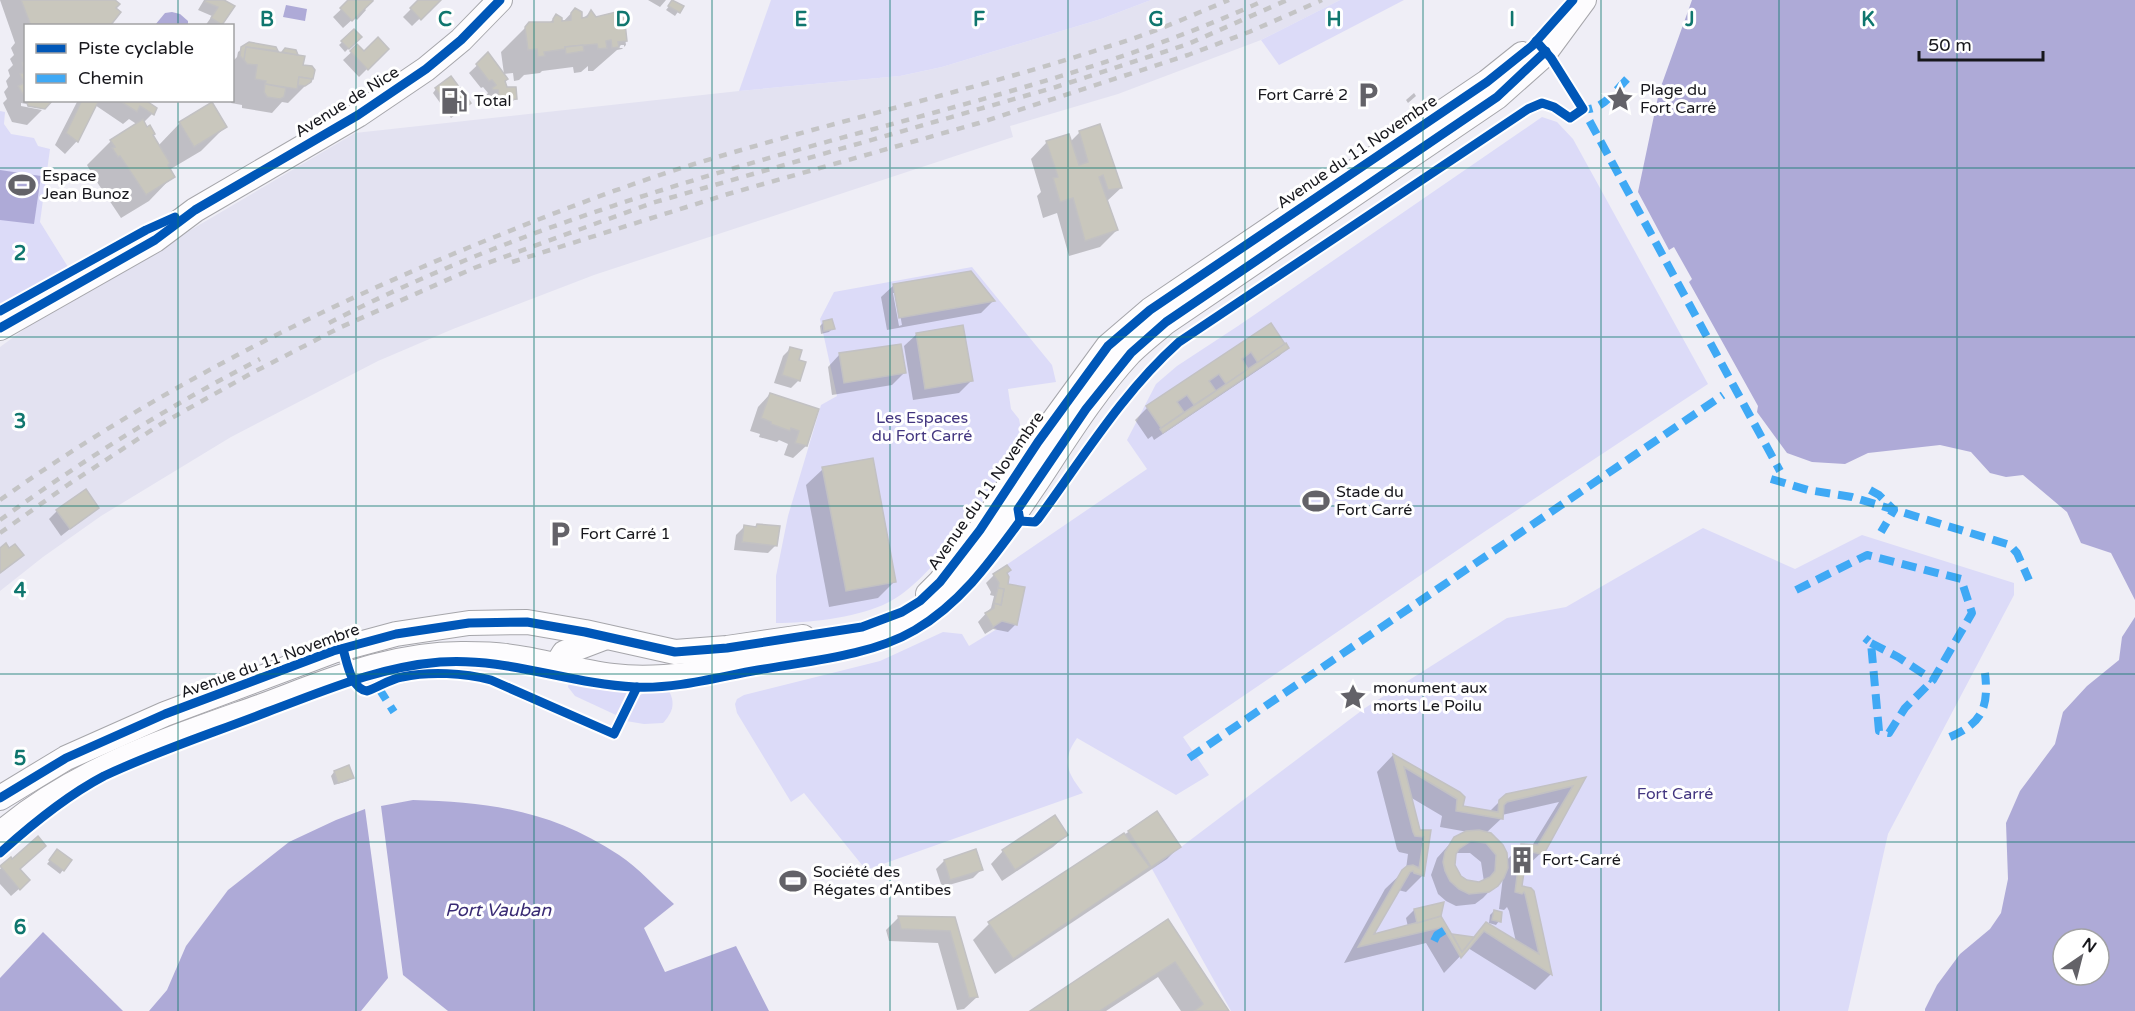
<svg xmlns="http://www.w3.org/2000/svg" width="2135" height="1011" viewBox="0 0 2135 1011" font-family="'Varela Round',sans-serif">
<rect width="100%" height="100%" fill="#efeef6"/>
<polygon fill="#e3e2f1" points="1151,0 1340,0 1261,40 1118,94 1010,126 1013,137 594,275 453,329 378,361 231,437 101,516 43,557 0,591 0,347 33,323 355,133 739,91 900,76 942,67 1101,19"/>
<g fill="#dcdbf8">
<polygon points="771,0 1151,0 1101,19 942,67 900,76 739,91"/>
<polygon points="1340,0 1404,0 1279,65 1261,40"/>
<polygon points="0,111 5,112 4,124 11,134 34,138 38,146 50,149 40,222 68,267 0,305"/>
<path d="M1542,117L1557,122L1573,139L1708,384L1484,532L1183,737L1209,775L1176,795L1077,738C1061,761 1067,772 1083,793L866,870L804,793L791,802L737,713L735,704L737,699L744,695L880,661L943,632L962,634L969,646L997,629L993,627L985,613L994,608L999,583L993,574L1147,469L1127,440L1156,384L1177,366L1238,326Z"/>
<path d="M972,267L1052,365L1056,382L1008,389L1011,409L1019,419L1022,435L1018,451C986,495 932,584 883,605C853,618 808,623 776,623V576L788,516L821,405L837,396L820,319L834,292Z"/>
<polygon points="1703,528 1795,569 1862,535 2014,583 2014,595 1888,834 1848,1011 1231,1011 1152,869 1365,708 1507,618 1566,607"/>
<polygon points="569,682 627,692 616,715 575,696 568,687"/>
<path d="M669,691C676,704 672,713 663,723L644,724L626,721L638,696L647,692Z"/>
</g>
<g fill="#aeaad7" fill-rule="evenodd">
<polygon points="1692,0 2135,0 2135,600 2111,553 2081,543 2067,512 2023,475 2006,477 1990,473 1971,452 1940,445 1868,453 1845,464 1812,462 1787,453 1757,412 1758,406 1689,282 1692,279 1674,247 1669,250 1638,192 1659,92"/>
<polygon points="286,5 307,9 305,21 283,17"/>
<polygon points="172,12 180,14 188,21 188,25 155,25 165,13"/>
<polygon points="0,170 41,176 34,224 0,220"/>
<path d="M2135,617V1011H1925V1009L1937,985L1960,954L1990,929L2001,913L2008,879L2006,823L2020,791L2055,744L2063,712L2087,686L2119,660L2122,637ZM2063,939H2099V975H2063Z"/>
<path d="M413,800C491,802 552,811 619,855C639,868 656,888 674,904L644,928L665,972L736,946L769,1011H448L403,975L381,806Z"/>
<polygon points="365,809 388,978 361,1011 149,1011 167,990 186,946 228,890 289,842 336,820"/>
<polygon points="43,932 123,1011 0,1011 0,978"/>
</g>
<g fill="#0003" fill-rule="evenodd">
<polygon points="0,0 113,0 108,26 26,26 26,100 51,100 43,107 21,103 21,106 42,110 27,125 12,122 3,103 7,99 4,92 8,87 6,81 10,76 8,70 13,65 10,59 14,55 11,48 15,43"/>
<polygon points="204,0 221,0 233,6 219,26 205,26 212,16 198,10"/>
<polygon points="351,0 373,0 364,8 366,10 357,20 355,17 343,28 333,17"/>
<polygon points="420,0 439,0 412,26 403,17"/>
<polygon points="648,0 666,0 660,7"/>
<polygon points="670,5 682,6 675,16 666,10"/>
<polygon points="575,9 581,20 591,12 596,18 622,15 626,45 624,47 624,45 621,45 618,48 623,48 622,49 617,50 593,71 588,71 588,66 581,72 574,73 573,67 542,71 540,73 524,75 519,80 514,81 513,73 504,74 501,52 529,24 549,23 557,16 561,24"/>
<polygon points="354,31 360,37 345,52 339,45"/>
<polygon points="249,44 275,48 280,53 286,50 295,51 299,57 302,66 312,79 288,103 282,102 272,113 242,108 242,105 231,103 233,89 232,62 237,57 238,52"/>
<polygon points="357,47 363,53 387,49 359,77 343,60"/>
<polygon points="488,55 504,81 506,89 515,99 507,107 499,109 491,108 491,98 485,97 488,93 483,87 481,88 469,73"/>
<polygon points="436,89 466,107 451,118 433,93"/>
<polygon points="1414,93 1416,96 1408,103 1406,100"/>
<polygon points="78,100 143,100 152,114 143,123 158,146 180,123 225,127 201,151 169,170 173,176 149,201 121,218 95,179 93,180 89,173 91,172 87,165 111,141 138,125 129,119 123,124 95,105 77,141 65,154 55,145"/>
<polygon points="1080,132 1121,188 1106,202 1117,230 1100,247 1069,256 1057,213 1043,218 1037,196 1041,192 1031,159 1047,142 1070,142"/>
<path d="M894,285L993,301L981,313L887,330L881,297ZM893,293H896L902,325L899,326Z"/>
<polygon points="824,322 833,328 829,332 821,334 820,326"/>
<polygon points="1270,325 1287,348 1279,356 1154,440 1152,436 1148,439 1135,420 1147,408"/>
<polygon points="917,334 971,381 959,393 913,400 904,346"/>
<polygon points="791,348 799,380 791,388 774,383 783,356"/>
<polygon points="840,354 904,373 892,385 832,395 828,367"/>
<polygon points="770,394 817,410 806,446 793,458 784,455 788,444 779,440 777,442 759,437 760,434 750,431 758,407"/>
<polygon points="823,469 895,581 878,598 829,607 806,485"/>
<polygon points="97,508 61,536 49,519 57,511"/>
<polygon points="757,525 776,545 768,553 734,550 736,535 744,527 754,528"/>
<polygon points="1006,573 1006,585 1016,624 1008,632 993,629 985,634 978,622 991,608 994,596 990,595 991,592 986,583 994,575"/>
<path d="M1393,755L1459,793L1462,808L1489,812L1500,801L1583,779L1543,851L1523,870L1521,887L1532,892L1551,974L1535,990L1468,948L1444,973L1426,943L1344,963L1385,889L1406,869L1408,854L1399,852L1397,849L1377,772ZM1410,797L1442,816L1440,827L1468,832L1455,838L1437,858L1431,875L1438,894L1446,901L1456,906L1475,904L1483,898L1503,877L1499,909L1504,910L1507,907L1509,911L1516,942L1487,924L1473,938L1451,935L1440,917L1442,904L1414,910L1406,918L1408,927L1371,937L1398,890L1406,892L1423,875L1430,832L1419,831ZM1559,802L1532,846L1521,845L1506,861L1486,833L1502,818V815ZM1457,853H1470L1481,862L1484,882L1474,884L1466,882L1455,871V854Z"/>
<polygon points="334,772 352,778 348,781 334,785 331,776"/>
<polygon points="1157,813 1179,847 1167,859 995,974 973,940 989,924"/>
<polygon points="1066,835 1053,847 1002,881 991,864 1003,851"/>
<polygon points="54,855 63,870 60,874 47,864"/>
<polygon points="11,860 19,870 20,888 11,896 0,884 0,869"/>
<polygon points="944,861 981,870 973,878 942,887 936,869"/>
<polygon points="1494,911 1499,921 1496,925 1489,923 1490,915"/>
<polygon points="899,917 953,918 977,997 964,1009 957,1010 938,943 889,941 886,930"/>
<polygon points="1168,921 1227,1011 1181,1011 1158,977 1106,1011 1032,1011"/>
</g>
<g fill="#c9c7bd" stroke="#c2c1c3" stroke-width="1.5" fill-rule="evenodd">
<polygon points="21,0 115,0 120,4 116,8 121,12 110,26 31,26"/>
<polygon points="206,0 224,0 235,6 222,25 211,18 218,7 205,2"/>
<polygon points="348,0 373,0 373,1 352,21 340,8"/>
<polygon points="418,0 441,0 421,20 410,8"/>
<polygon points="672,0 684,6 680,13 668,6"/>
<polygon points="575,8 582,12 582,18 587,17 591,10 596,17 620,11 624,14 627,41 618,42 619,47 612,48 611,40 606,41 607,48 598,49 597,44 565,47 565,49 544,52 545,56 538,57 537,49 528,50 525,27 529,22 553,22 553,19 556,14 562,18 562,21 571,20 571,13"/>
<polygon points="354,29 362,37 349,49 341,41"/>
<polygon points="378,37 389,49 368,70 350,51 357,44 364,51"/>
<polygon points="249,42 276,47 278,51 246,47 244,60 240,56 241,47"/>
<polygon points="583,45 584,51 566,54 565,47"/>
<polygon points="246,47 305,56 303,65 312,66 315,70 313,79 299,77 297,89 265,84 266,81 255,79 257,65 247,64 244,60"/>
<polygon points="285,48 296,50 298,55 282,52"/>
<polygon points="488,52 508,79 505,81 507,87 516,87 517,99 498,101 498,90 493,90 492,88 496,85 492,80 489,81 476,64"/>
<polygon points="26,61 26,99 18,86 24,83 20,74 25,72 22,63"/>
<polygon points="451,76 471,103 456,115 435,88"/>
<polygon points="299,77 312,79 311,82 305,86 298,85"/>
<polygon points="265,84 286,88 284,97 280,99 267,97 264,92"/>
<polygon points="26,100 53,100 45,109 28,106"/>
<polygon points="82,100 99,100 78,142 66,133"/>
<polygon points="118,100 145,100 157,108 154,115 140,106 137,112"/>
<polygon points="212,102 227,127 194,147 179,122"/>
<polygon points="143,119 147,127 150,125 155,134 153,135 170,163 168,165 175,177 146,195 120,156 118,157 112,148 115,147 110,140"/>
<polygon points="1100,124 1122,188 1108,190 1103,175 1099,177 1118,230 1085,241 1073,198 1060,202 1053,178 1058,177 1046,141 1069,134 1079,165 1088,162 1079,131"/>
<polygon points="971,271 995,301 899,318 893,284"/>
<polygon points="832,319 835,329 824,331 823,321"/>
<polygon points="1271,323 1285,344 1258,363 1251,352 1242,359 1248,369 1226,384 1219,374 1209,381 1216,391 1194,405 1187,395 1177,402 1184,412 1161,428 1146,406"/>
<polygon points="963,325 973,381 925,389 916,333"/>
<polygon points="1286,343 1289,348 1163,433 1160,429"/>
<polygon points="901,344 906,373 844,383 839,353"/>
<polygon points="790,347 802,350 799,360 806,362 800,381 782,375"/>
<polygon points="770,393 819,409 807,446 795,443 799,431 791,428 790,431 771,424 771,422 761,418"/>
<polygon points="873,458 896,582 846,591 822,467"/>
<polygon points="86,489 99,508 70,529 56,510"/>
<polygon points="757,524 780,526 777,546 742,542 744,525 756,527"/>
<polygon points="6,543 9,548 15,544 24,555 0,573 0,548"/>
<polygon points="1007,565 1011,570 1007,573 1009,577 1008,584 1025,587 1017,625 1002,621 993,627 985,613 994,608 994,603 1001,605 1004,589 998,588 999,583 993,574"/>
<polygon points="998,588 1004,589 1001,605 994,603"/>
<path d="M1393,754L1460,792L1465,797L1463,806L1498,812L1499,800L1506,794L1586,777L1545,852L1541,854L1527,851L1522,886L1531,888L1534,891L1552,975L1484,931L1461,958L1443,927L1358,947L1402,870L1407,866L1413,865L1419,868L1424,837L1415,836L1413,832ZM1404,767L1457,799L1456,811L1503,819L1504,805L1507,802L1573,786L1538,845L1521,844L1515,892L1522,894L1524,892L1525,894L1539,954L1486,922L1462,952L1441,916L1374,934L1410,872L1413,871L1414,873L1424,876L1431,830H1420Z"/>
<polygon points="349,765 354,778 338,783 334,771"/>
<polygon points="1157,811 1181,847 1151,867 1128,831"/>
<polygon points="1055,815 1068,835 1015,870 1002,850"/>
<path d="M1479,830L1491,833L1503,845L1507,853L1508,868L1504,878L1498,886L1489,892L1469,894L1459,889L1450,881L1445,871L1443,862L1445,852L1454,837L1466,831ZM1471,841L1486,843L1496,855L1495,871L1490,877L1479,882L1467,880L1461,876L1455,865L1456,854L1459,849Z"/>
<polygon points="1124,833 1150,867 1013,959 988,922"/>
<polygon points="38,836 46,846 20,869 30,880 20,890 0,866 11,857 12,859"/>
<polygon points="57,849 72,860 64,871 49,860"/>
<polygon points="976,849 983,870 950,880 944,860"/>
<polygon points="1444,902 1441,916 1417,923 1414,909"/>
<polygon points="1494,910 1502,912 1501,922 1492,920"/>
<polygon points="898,916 955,917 978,997 969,998 950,931 901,929"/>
<polygon points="1168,919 1229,1011 1194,1011 1203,1004 1175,962 1100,1011 1030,1011"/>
<polygon points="1452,934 1474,937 1462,952"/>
</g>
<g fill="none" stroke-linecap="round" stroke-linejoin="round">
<defs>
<g id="primary">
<polyline points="0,328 155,240 195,210 358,115 426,69 461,40 500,0"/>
<polyline points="928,594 940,582 980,530 1038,442 1108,346 1150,310 1487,82 1522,54"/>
<polyline points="556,666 564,653 606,637"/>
<polyline points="0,798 66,758 165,714 333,651 396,634 469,623 527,622 585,632 675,652 727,648 803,637"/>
<path d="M0,834C75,769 170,739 262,706C329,681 391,653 465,654C478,654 492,654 506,656C542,660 577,672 613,676C671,683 732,667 788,656C827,649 872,644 907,625C963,595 999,537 1034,486C1064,441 1093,393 1130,353C1141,342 1154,332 1166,322L1497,97L1542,57L1584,0"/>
</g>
</defs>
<use href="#primary" stroke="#a6a6ab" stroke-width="26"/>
<use href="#primary" stroke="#fdfcfe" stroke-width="24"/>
<g stroke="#c4c4c5" stroke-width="4.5" stroke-dasharray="8 8" stroke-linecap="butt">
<polyline points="512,262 728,194 979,123 1188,55 1249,32 1322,0"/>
<path d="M329,323C458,256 598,208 738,167C914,115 1097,77 1265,0"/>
<path d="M0,500C155,390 326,304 502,234C564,209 627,185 691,165C830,122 972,91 1110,46C1151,34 1190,16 1229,0"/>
<path d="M0,520C83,460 169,406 260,359"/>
<polyline points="0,533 69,484 161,424 250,374 341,327 474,268 652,203 1056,87 1188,44 1287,0"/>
</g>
<g stroke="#3fa9f5" stroke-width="8" stroke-dasharray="15 8" stroke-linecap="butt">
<path d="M1627,79C1616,90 1601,112 1583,109L1780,471"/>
<polyline points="1771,479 1808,490 1852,497 2010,545 2017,553 2029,580"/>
<polyline points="1870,490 1879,495 1894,510 1881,532"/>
<polyline points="1796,590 1867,555 1961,579 1972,613 1933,680 1905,708 1889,733 1879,731 1871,643 1865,638"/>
<polyline points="1871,643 1898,657 1933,680"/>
<polyline points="378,687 394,712"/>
<path d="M1950,737C1982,723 1989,708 1985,673"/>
<polyline points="1189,758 1723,395"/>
<polyline points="1434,941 1437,935 1445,930"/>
</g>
<defs>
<g id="cycleway">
<polyline points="0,311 146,230 175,217"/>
<polyline points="0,328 155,240 195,210 358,115 426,69 461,40 500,0"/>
<polyline points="1020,521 1018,509 1086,409 1131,353 1166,322 1497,97 1546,51"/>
<path d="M343,649C347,662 351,689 367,691C379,687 390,679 402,677C430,671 464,673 491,680L614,734L637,687"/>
<polyline points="0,798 66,758 165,714 333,651 396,634 469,623 527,622 585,632 675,652 727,648 862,627 902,612 920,601 940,582 980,530 1038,442 1108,346 1150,310 1487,82 1532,46 1573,0"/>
<path d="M0,853C32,824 66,796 104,776C157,751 213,733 267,712C324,691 378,667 440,662C506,657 569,684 635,687C676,689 718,677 758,670C808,661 871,656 915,630C960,604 990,562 1020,521L1035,522L1038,519C1083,458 1122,393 1179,342L1528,109L1542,103L1554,107L1570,118L1583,109L1551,58L1536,41"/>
</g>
</defs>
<use href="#cycleway" stroke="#fff" stroke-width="13"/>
<use href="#cycleway" stroke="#0057b8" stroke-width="9"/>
</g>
<path fill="none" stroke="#0f766e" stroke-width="1.5" stroke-opacity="0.55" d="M178,0V26M356,0V1011M534,0V1011M712,0V1011M890,0V1011M1068,0V1011M1245,0V1011M1423,0V1011M1601,0V1011M1779,0V1011M1957,0V1011M178,100V1011M0,168H2135M0,337H2135M0,506H2135M0,674H2135M0,842H2135"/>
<defs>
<symbol id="parking-bare" viewBox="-9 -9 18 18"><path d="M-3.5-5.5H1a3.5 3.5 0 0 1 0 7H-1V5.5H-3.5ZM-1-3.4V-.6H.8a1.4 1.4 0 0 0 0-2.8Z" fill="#636268" stroke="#fff" stroke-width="2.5" paint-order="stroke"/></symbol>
<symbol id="sight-bare" viewBox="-9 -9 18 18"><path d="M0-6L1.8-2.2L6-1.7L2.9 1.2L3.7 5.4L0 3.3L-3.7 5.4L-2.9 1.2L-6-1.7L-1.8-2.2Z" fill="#636268" stroke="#fff" stroke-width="2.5" paint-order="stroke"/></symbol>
<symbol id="fuel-bare" viewBox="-9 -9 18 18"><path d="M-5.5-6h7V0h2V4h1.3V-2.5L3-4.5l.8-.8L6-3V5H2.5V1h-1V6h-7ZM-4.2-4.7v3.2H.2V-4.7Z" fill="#636268" stroke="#fff" stroke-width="2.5" paint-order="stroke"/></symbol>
<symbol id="stadium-bare" viewBox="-9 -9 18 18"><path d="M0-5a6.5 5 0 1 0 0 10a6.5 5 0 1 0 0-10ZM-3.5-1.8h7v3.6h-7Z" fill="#636268" stroke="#fff" stroke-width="2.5" paint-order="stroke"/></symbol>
<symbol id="building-bare" viewBox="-9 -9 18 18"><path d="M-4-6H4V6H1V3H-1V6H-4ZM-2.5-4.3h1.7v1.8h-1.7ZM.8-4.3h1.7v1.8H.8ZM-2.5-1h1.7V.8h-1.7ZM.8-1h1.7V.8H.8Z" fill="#636268" stroke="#fff" stroke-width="2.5" paint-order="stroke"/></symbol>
</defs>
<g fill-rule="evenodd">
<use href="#parking-bare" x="1349" y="76" width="38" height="38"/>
<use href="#sight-bare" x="1601" y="80" width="38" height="38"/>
<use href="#fuel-bare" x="435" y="82" width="38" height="38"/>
<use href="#stadium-bare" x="3" y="166" width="38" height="38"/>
<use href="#stadium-bare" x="1297" y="482" width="38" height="38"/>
<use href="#parking-bare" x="541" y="515" width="38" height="38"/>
<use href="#sight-bare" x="1334" y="678" width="38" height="38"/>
<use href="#building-bare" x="1503" y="841" width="38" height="38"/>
<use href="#stadium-bare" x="774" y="862" width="38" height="38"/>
</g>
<g text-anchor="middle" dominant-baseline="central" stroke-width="6" stroke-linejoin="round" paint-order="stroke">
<g font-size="16" fill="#17171c" stroke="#fff" text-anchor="start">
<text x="1640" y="90">Plage du<tspan x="1640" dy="18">Fort Carré</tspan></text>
<text x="1348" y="95" text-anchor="end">Fort Carré 2</text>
<text x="474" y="101">Total</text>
<text x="42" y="176">Espace<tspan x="42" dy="18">Jean Bunoz</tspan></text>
<text x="1336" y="492">Stade du<tspan x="1336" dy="18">Fort Carré</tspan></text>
<text x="580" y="534">Fort Carré 1</text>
<text x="1373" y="688">monument aux<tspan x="1373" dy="18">morts Le Poilu</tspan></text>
<text x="1542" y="860">Fort-Carré</text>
<text x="813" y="872">Société des<tspan x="813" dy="18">Régates d'Antibes</tspan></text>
</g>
<g font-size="16" fill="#17171c" stroke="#fff">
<text transform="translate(347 102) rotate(-32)">Avenue de Nice</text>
<text transform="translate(1357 152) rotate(-34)">Avenue du 11 Novembre</text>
<text transform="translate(986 491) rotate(-55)">Avenue du 11 Novembre</text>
<text transform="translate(270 661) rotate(-20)">Avenue du 11 Novembre</text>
</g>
<g font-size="16" fill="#433680" stroke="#fff">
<text x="922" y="418">Les Espaces<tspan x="922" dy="18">du Fort Carré</tspan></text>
<text x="1675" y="794">Fort Carré</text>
</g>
<g font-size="18" font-style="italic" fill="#392b74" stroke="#fff">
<text x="498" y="910">Port Vauban</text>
</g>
</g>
<g font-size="20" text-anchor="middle" font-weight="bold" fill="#0f766e" stroke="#fff" stroke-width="6" stroke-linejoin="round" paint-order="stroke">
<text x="267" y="26">B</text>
<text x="445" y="26">C</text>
<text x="623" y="26">D</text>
<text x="801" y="26">E</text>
<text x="979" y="26">F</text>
<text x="1156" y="26">G</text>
<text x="1334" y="26">H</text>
<text x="1512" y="26">I</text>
<text x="1690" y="26">J</text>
<text x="1868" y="26">K</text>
<text x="20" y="260">2</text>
<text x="20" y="428">3</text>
<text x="20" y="597">4</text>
<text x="20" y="765">5</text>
<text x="20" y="934">6</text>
</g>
<rect x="24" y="24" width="210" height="78" fill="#ffffff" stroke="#a2a2a4" stroke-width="1.5"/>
<rect x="36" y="44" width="30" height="9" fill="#0057b8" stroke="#a2a2a4" stroke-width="1.5"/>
<text x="78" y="54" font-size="18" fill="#17171c">Piste cyclable</text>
<rect x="36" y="74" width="30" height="9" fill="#3fa9f5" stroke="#a2a2a4" stroke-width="1.5"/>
<text x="78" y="84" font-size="18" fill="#17171c">Chemin</text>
<g transform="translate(2081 957) rotate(35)"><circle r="28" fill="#ffffff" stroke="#a2a2a4" stroke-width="1.5"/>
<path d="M0-4.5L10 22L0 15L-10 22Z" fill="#636268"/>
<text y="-9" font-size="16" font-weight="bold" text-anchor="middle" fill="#17171c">N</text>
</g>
<path d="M1919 51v9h124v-9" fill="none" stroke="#17171c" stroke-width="3"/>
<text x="1928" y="51" font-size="18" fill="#17171c" stroke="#ffffff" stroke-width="4.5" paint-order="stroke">50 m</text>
</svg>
